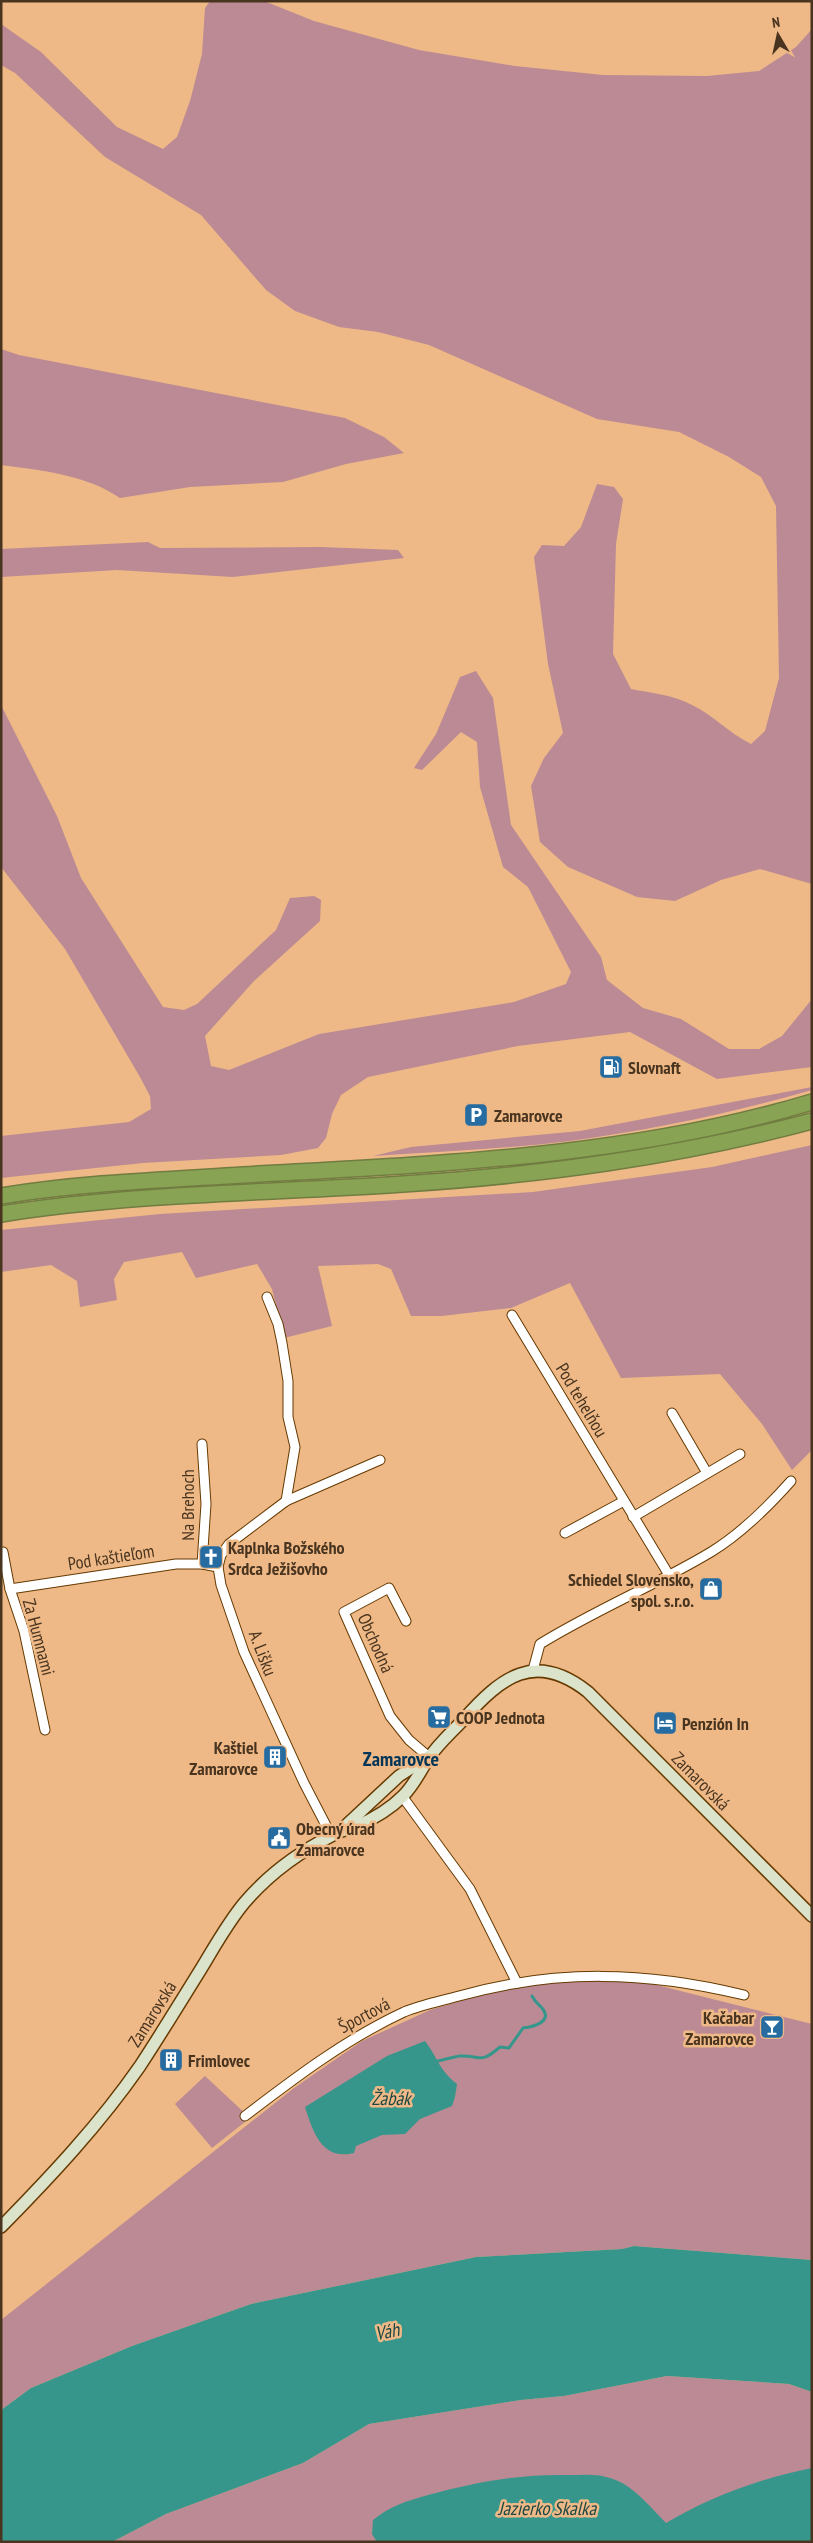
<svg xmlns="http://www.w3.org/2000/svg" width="813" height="2543" viewBox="0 0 813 2543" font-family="'PT Sans Narrow',sans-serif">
<rect width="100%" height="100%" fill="#eeb987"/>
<g fill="#bb8a94">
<path d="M210,1H264L314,21L419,50L515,66L603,75L707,76L759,71L796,47L812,29V884L760,869L721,880L675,901L637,897L568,867L540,842L531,786L544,758L563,733L548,664L534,557L542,545L564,546L581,527L597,484L614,487L623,499L616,544L613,654L631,689C652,693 673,695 692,705C713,715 729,733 751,744L765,731L779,678L776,506L761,477L729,457L679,432L597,419L429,345L378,332L339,327L295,311L266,290L201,215L105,157L15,73L1,65V24L41,52L117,127L163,149L177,137L190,101L202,54L205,8Z"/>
<path d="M1,349L19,355L345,418L384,437L404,453L346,464L283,482L190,487L120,498C87,475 40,470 1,465Z"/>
<polygon points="148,542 160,548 321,547 398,550 404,558 233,577 117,570 1,577 1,549"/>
<polygon points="476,671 493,698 511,825 601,957 607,980 643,1008 681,1019 729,1049 759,1049 782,1036 812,999 812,1067 717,1079 630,1032 518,1046 368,1077 341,1095 332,1114 326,1138 318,1148 281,1155 143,1163 1,1178 1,1136 129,1122 151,1109 150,1096 140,1077 65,949 1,867 1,705 57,816 81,878 163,1007 184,1010 197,1004 276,930 290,898 314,896 321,900 320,921 254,981 205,1036 211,1066 229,1070 319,1034 514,1002 566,984 571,972 528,887 503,867 480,787 477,742 461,732 422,770 414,768 436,734 460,677"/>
<path d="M812,1087V1090C732,1113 652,1130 570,1141C505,1149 439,1152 373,1156L411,1147L580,1131Z"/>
<polygon points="812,1145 812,1450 792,1470 762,1424 720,1374 621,1378 570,1283 511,1308 442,1316 411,1316 391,1269 378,1264 318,1266 332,1326 284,1338 272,1289 257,1264 196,1278 182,1252 124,1262 114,1279 117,1300 80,1307 77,1281 51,1265 1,1272 1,1230 160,1214 533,1192 712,1167"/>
<polygon points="544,1979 633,1979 812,2024 812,2260 634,2246 622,2249 476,2257 251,2304 132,2346 31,2388 1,2410 1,2320 294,2088 362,2041 430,2010 494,1991"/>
<polygon points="205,2076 250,2118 212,2148 175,2104"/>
<polygon points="667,2376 789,2384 812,2392 812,2542 112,2542 166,2514 303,2463 369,2424 521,2400 564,2396"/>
</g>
<g fill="#37968b">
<path d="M425,2041C438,2058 439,2070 457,2084L455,2097L452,2106L420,2119L405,2134L382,2135L356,2146L354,2153C322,2161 313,2132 305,2107L387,2056Z"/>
<polygon points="634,2246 812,2260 812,2392 789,2384 667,2376 564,2396 521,2400 369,2424 303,2463 166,2514 112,2542 1,2542 1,2410 31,2388 132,2346 251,2304 476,2257 622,2249"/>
<path d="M812,2468V2542H377L372,2534L373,2520C390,2506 407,2501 428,2495C476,2482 518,2474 568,2475C583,2475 598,2473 613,2479C634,2486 651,2508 666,2523C710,2497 761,2478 812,2468Z"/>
</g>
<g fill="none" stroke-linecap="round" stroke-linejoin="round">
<path stroke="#37968b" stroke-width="3" d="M437,2061C444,2060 452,2057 460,2056C482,2055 479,2065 500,2047L509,2048L523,2028C532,2027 554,2022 542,2008C538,2004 535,2002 532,1996"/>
<defs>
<g id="street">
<polyline points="267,1297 278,1324 282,1343 288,1381 288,1417 295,1447 286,1501"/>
<polyline points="512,1315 669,1575"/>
<polyline points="672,1413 707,1473"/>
<polyline points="202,1444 206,1504 202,1564"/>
<polyline points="633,1517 740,1454"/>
<polyline points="565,1533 624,1501"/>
<polyline points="3,1552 10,1589 24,1631 45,1730"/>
<polyline points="10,1589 176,1564 202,1564 218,1567"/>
<polyline points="406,1621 389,1588 344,1612 390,1716 409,1740 429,1757"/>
<path d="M533,1670L540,1644C595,1610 656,1585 711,1552C742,1533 767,1508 791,1481"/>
<polyline points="402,1796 470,1889 517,1983"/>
<polyline points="331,1835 304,1783 244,1652 221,1585 218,1567 221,1555 229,1544 286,1501 380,1460"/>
<path d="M245,2116C296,2077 346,2039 404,2012C421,2005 441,2001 459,1996C555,1969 647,1971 744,1995"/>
</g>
<g id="secondary">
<polyline points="341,1830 399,1776 428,1757"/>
<path d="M1,2227C51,2176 99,2125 140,2066C161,2034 181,2001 201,1969C215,1946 228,1922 245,1902C269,1874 301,1851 333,1835C340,1830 349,1830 357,1826C373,1819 390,1809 403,1796C415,1784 420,1771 429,1758C438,1744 452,1732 463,1720C501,1677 535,1650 588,1692L812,1916"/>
</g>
<g id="highway">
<path d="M1,1196C81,1183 162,1180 243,1175C434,1164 627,1158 812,1102"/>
<path d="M1,1214C134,1193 269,1193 403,1184C543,1175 676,1157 812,1121"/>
</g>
</defs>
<use href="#street" stroke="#663a00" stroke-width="11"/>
<use href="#secondary" stroke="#663a00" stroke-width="14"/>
<use href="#highway" stroke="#717c41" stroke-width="18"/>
<use href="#street" stroke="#fff" stroke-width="9"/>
<use href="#secondary" stroke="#dbe3cb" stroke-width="11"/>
<use href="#highway" stroke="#87a353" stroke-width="15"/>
</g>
<defs>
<symbol id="fuel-square" viewBox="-11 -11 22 22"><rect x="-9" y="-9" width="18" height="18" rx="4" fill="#266ca1" stroke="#eeb987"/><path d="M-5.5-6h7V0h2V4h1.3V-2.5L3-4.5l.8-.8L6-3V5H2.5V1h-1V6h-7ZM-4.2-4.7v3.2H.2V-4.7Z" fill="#fff"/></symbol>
<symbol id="parking-square" viewBox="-11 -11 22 22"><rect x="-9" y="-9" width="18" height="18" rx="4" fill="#266ca1" stroke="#eeb987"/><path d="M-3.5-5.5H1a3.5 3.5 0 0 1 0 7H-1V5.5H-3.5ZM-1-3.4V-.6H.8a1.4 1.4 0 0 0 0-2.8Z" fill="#fff"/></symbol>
<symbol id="church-square" viewBox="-11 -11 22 22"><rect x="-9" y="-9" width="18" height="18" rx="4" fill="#266ca1" stroke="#eeb987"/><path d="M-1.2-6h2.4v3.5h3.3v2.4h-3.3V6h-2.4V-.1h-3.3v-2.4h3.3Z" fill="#fff"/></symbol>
<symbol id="shop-square" viewBox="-11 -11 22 22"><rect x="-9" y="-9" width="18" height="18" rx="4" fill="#266ca1" stroke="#eeb987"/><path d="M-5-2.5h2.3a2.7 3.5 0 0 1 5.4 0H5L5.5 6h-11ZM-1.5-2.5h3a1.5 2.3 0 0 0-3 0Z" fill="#fff"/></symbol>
<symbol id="supermarket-square" viewBox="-11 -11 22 22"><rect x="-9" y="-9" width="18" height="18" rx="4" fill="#266ca1" stroke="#eeb987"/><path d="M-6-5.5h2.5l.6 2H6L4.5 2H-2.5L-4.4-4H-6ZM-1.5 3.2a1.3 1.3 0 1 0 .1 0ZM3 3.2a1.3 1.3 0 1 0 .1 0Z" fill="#fff"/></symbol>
<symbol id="hotel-square" viewBox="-11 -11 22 22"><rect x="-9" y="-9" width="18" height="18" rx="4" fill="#266ca1" stroke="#eeb987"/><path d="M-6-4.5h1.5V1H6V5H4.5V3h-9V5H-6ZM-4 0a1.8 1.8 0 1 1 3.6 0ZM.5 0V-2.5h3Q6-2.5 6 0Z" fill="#fff"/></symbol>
<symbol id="building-square" viewBox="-11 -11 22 22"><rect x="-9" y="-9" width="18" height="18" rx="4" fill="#266ca1" stroke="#eeb987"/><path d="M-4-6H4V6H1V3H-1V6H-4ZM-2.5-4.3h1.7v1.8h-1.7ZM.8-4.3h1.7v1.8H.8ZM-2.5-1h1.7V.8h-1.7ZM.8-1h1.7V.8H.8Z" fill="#fff"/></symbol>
<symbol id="civic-square" viewBox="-11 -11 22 22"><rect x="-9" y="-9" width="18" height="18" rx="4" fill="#266ca1" stroke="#eeb987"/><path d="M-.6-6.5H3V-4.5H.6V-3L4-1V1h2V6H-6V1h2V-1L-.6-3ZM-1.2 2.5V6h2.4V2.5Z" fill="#fff"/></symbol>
<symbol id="bar-square" viewBox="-11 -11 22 22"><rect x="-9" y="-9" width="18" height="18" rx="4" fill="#266ca1" stroke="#eeb987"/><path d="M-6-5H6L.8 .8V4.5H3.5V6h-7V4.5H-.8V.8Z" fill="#fff"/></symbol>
</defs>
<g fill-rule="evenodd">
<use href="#fuel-square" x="597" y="1053" width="28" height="28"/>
<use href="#parking-square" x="462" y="1101" width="28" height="28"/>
<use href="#church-square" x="197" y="1543" width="28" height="28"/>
<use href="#shop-square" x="697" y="1575" width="28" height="28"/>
<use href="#supermarket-square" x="425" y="1703" width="28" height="28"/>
<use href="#hotel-square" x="651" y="1709" width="28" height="28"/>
<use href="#building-square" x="261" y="1743" width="28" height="28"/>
<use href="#civic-square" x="265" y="1824" width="28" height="28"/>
<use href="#bar-square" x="758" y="2013" width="28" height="28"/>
<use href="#building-square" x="157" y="2046" width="28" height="28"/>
</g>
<g text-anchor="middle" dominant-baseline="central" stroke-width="5" stroke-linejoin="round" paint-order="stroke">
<g font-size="18" font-weight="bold" fill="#49341f" stroke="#eeb987" text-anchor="start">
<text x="628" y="1067">Slovnaft</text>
<text x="494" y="1115">Zamarovce</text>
<text x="228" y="1547">Kaplnka Božského<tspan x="228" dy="21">Srdca Ježišovho</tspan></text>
<text x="694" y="1579" text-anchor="end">Schiedel Slovensko,<tspan x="694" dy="21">spol. s.r.o.</tspan></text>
<text x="456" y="1717">COOP Jednota</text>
<text x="682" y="1723">Penzión In</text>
<text x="258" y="1747" text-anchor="end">Kaštiel<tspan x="258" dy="21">Zamarovce</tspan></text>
<text x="296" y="1828">Obecný úrad<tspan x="296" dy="21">Zamarovce</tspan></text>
<text x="754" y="2017" text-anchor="end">Kačabar<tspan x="754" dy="21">Zamarovce</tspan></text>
<text x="188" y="2060">Frimlovec</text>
</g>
<g font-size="18" fill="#49341f" stroke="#eeb987">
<text transform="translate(582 1400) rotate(59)">Pod tehelňou</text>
<text transform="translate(187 1505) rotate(-90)">Na Brehoch</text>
<text transform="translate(111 1557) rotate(-9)">Pod kaštieľom</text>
<text transform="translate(39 1637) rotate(75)">Za Humnami</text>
<text transform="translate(376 1643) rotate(66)">Obchodná</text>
<text transform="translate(263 1653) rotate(69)">A. Lišku</text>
<text transform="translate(701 1781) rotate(45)">Zamarovská</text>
<text transform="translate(152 2014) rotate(-58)">Zamarovská</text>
<text transform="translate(364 2015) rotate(-28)">Športová</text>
</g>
<g font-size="19" font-style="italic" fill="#1d4742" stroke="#eeb987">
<text x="391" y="2098">Žabák</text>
<text transform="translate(387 2331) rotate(-11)">Váh</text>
<text x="547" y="2508">Jazierko Skalka</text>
</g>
<g font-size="20" font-weight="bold" fill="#003558" stroke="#eeb987">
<text x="401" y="1759">Zamarovce</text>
</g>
</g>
<rect width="813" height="2543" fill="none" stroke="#49341f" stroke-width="5"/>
<g transform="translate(778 35) rotate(351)" stroke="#eeb987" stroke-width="4" paint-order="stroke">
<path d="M0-4L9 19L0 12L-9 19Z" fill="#49341f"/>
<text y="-8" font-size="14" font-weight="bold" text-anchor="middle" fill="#49341f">N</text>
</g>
</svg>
